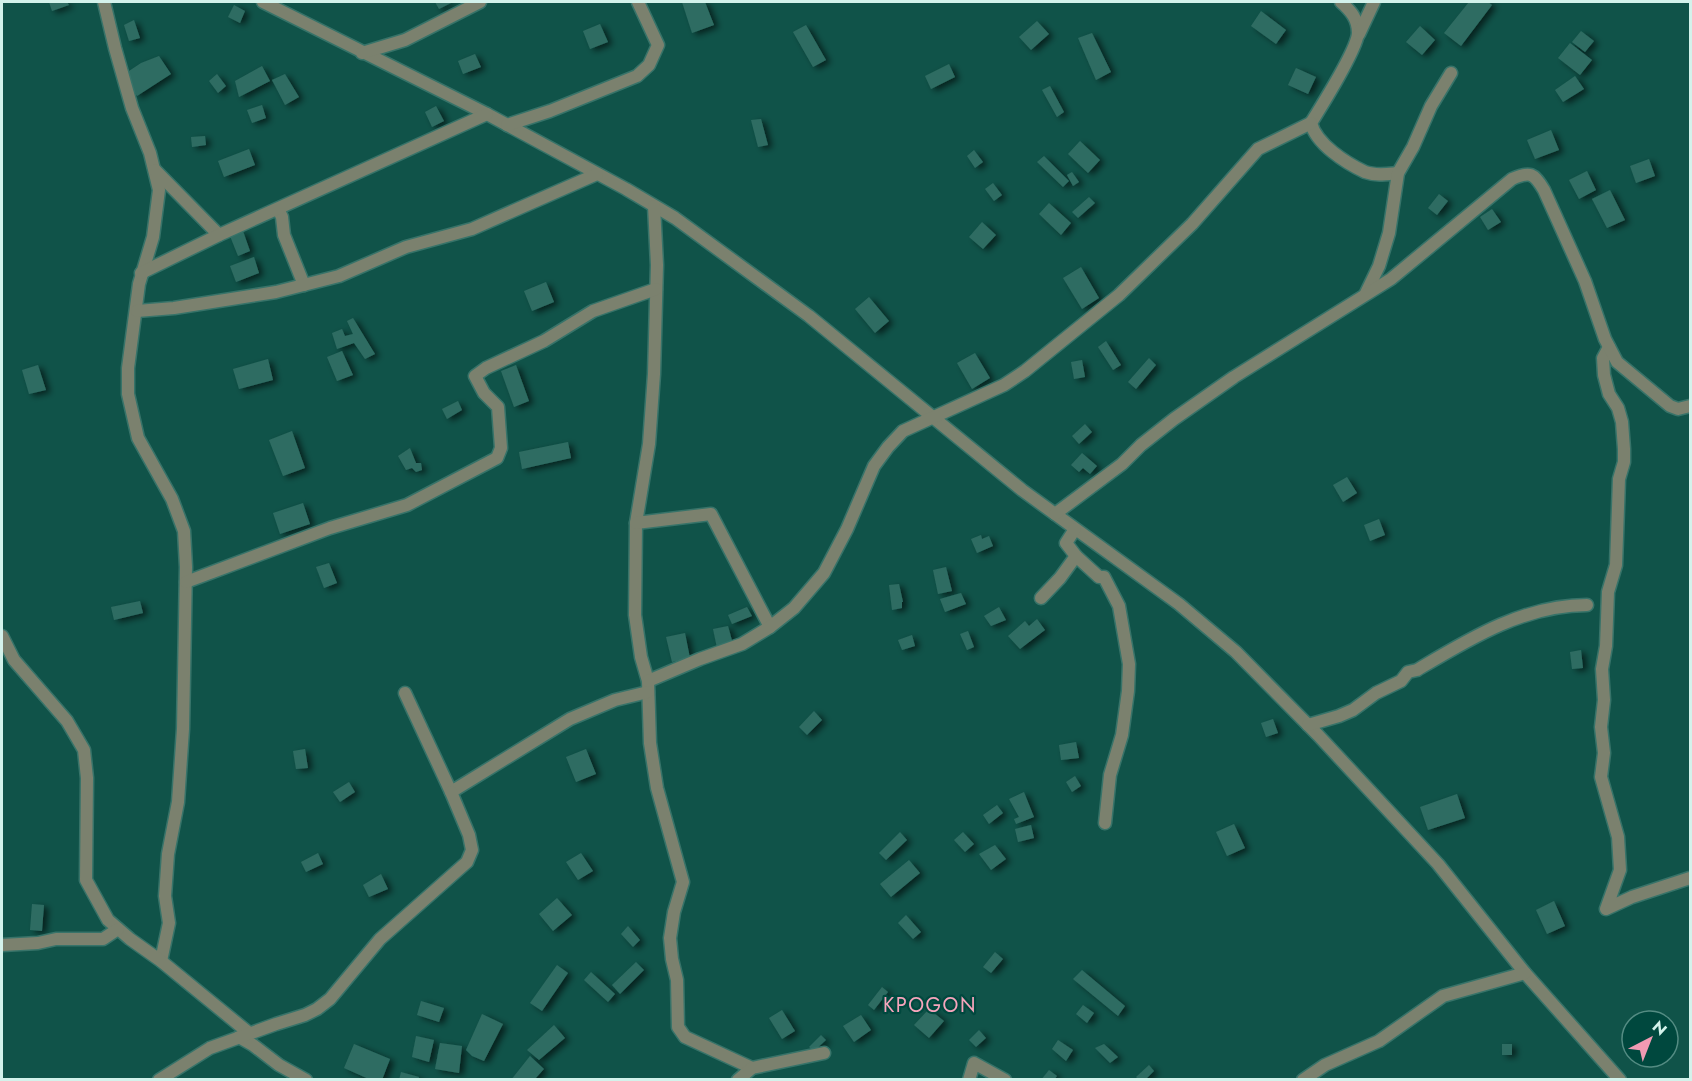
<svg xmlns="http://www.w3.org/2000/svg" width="1692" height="1081" viewBox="0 0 1692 1081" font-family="Jost,sans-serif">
<defs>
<filter id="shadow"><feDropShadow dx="4.5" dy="2.5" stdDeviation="3" flood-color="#0009"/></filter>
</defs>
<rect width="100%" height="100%" fill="#105349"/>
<g fill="#2f6c62" filter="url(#shadow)">
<polygon points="49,2 67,2 69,5 52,11"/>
<polygon points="435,2 453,2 439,9"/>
<polygon points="682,2 705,2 714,25 692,33"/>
<polygon points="1469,2 1488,2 1492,5 1461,46 1444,33"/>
<polygon points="234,5 245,11 240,23 228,17"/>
<polygon points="1261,11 1286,30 1276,44 1251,26"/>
<polygon points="134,20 140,38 129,41 124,25"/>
<polygon points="1037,21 1049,34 1031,50 1019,37"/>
<polygon points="600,24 608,42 590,49 583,31"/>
<polygon points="806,25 826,60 813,67 793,32"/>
<polygon points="1420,26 1435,40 1422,55 1406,42"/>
<polygon points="1581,31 1594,41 1585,52 1572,42"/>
<polygon points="1092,33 1111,72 1096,80 1078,38"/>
<polygon points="1570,43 1592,60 1580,75 1558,58"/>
<polygon points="475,54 481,67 463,74 458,61"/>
<polygon points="159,56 171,74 137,96 123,75 141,63"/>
<polygon points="949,64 955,77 931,89 925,76"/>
<polygon points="262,66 270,81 239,97 235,81"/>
<polygon points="1296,68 1316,77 1308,94 1288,85"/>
<polygon points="217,74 226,86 218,93 209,81"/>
<polygon points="285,74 299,97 285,105 272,80"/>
<polygon points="1575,76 1584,89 1563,102 1555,90"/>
<polygon points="1050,86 1064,112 1057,117 1042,90"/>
<polygon points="262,105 266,118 252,123 247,110"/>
<polygon points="436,106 444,121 432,127 425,112"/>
<polygon points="761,119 768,145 758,147 751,120"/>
<polygon points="1551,130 1559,150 1535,159 1527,140"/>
<polygon points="205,136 206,145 192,147 191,137"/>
<polygon points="1080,141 1100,160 1088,173 1068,154"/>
<polygon points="249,149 255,165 224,177 218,161"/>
<polygon points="974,150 983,162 975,168 967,156"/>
<polygon points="1044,156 1069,181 1063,187 1037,162"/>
<polygon points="1649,159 1655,176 1636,183 1630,166"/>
<polygon points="1587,171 1596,190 1579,199 1569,180"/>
<polygon points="1072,172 1079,182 1073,186 1067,175"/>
<polygon points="993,183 1002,195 994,201 985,189"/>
<polygon points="1610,190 1625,220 1607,228 1592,199"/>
<polygon points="1439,194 1448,201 1437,215 1428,208"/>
<polygon points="1089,197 1095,203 1078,218 1072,212"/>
<polygon points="1049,203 1071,223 1061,235 1039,214"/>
<polygon points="1492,209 1501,222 1488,230 1480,217"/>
<polygon points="982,222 996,235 983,249 969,237"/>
<polygon points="243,231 250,251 238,256 230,236"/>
<polygon points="254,257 259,273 236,282 230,266"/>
<polygon points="1081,267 1099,298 1082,309 1063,278"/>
<polygon points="546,282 554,302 532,311 524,291"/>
<polygon points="869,297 889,321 875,333 855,309"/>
<polygon points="353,318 375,354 365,359 354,343 337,349 332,333 342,329 345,336 353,334 347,321"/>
<polygon points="1106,341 1121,365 1113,370 1098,347"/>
<polygon points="342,351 353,375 337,381 327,357"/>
<polygon points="975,353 990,378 972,389 957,363"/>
<polygon points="1149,358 1156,365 1136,389 1128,382"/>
<polygon points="268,359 273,380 239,389 233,369"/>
<polygon points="1082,360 1085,377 1074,379 1071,362"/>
<polygon points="38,365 46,390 29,394 22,370"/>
<polygon points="516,365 529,401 514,407 501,371"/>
<polygon points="458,401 462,410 447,419 442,409"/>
<polygon points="1085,424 1092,432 1079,444 1072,436"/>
<polygon points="292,431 305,468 283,476 269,440"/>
<polygon points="568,442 571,458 522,469 519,452"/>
<polygon points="410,448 416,463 421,463 422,470 416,472 412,468 406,470 398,456"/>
<polygon points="1082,453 1097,466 1090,474 1083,468 1079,472 1071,465"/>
<polygon points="1347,477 1357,493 1343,502 1333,485"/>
<polygon points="303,503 310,524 280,534 273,513"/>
<polygon points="1379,519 1385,535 1370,541 1364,525"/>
<polygon points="981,535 982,539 989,536 993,546 977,553 971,539"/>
<polygon points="329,563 337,583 324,588 316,567"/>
<polygon points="946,567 952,591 938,594 933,570"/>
<polygon points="899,584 903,602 902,602 902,608 892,610 889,585"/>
<polygon points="961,593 966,604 945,612 940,599"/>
<polygon points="140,601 143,613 114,620 111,607"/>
<polygon points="747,607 752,616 732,624 728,615"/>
<polygon points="999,607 1006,620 991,626 984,616"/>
<polygon points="1037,619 1045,630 1020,649 1008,636 1025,621 1029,626"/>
<polygon points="728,626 733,644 717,648 713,629"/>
<polygon points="968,631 974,647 967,650 960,634"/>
<polygon points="685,633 690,658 672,662 666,637"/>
<polygon points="912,635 915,646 902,650 898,640"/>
<polygon points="1581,650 1583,668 1572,669 1570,652"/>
<polygon points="814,711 822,720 807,735 799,727"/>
<polygon points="1273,719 1278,733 1266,737 1261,723"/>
<polygon points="1076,742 1079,758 1061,760 1059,745"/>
<polygon points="305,749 308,768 296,769 293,751"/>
<polygon points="586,749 596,774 576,782 566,757"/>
<polygon points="1075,776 1081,786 1072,792 1066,782"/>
<polygon points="349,782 355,792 340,802 333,792"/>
<polygon points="1024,792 1034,817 1016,824 1014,819 1019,817 1009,799"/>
<polygon points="1457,794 1465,818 1428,830 1420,807"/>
<polygon points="997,805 1003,813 989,824 983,815"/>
<polygon points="1234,824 1245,848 1227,856 1216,832"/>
<polygon points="1031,825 1034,838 1018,842 1015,829"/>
<polygon points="900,832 907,840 886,860 879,853"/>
<polygon points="963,832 974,844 965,852 954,840"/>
<polygon points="995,845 1006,859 991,870 979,854"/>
<polygon points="318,853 323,864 306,872 301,862"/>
<polygon points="581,853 593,871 578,880 566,862"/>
<polygon points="909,860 920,873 891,897 880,884"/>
<polygon points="381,874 388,889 369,897 363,885"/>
<polygon points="557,898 572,915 553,931 539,914"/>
<polygon points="1554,901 1565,926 1547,934 1536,910"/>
<polygon points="32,904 44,905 42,931 30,930"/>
<polygon points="906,915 921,932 913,939 898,923"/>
<polygon points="628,926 640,940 633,947 621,934"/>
<polygon points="995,952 1003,959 991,973 983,967"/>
<polygon points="636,962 644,970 620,994 612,985"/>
<polygon points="557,965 568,973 542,1011 530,1003"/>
<polygon points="1082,970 1125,1006 1118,1016 1073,979"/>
<polygon points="591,972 615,994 608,1002 584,980"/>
<polygon points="882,987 888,992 874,1010 868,1005"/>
<polygon points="421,1001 444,1008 439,1022 417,1015"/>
<polygon points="1083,1005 1094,1013 1087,1023 1076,1014"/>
<polygon points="929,1009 944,1021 929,1038 914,1025"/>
<polygon points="782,1010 795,1031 782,1039 769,1018"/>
<polygon points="482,1014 503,1024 484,1061 472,1056 466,1050"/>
<polygon points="861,1015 871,1030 854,1042 843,1026"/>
<polygon points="554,1025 565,1038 539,1060 527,1050"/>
<polygon points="979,1030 986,1038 976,1047 969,1040"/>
<polygon points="821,1035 826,1040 814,1051 809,1047"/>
<polygon points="416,1036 434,1040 429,1062 412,1057"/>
<polygon points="1058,1040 1073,1050 1066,1061 1052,1049"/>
<polygon points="440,1043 462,1046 459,1073 435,1069"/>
<polygon points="354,1044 390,1059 382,1080 371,1080 344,1068"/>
<polygon points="1104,1044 1118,1057 1110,1063 1095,1048"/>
<rect x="1502" y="1044" width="10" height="11"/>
<polygon points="530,1056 544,1069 534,1080 511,1080"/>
<polygon points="1149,1065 1154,1071 1145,1080 1139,1080 1136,1077"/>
<polygon points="1049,1070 1057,1076 1054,1080 1041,1080"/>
<polygon points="401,1072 419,1077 418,1080 399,1080"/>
</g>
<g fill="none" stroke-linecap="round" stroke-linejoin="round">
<defs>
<g id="minor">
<polyline points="104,2 115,48 132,108 150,153 159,190 153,237 139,284 128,368 128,394 138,438 172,499 184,531 186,567 183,729 178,802 168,854 165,896 169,923 161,961"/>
<polyline points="263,2 487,114 626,189 675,218 809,316 1022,490 1179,604 1236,652 1318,735 1438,864 1525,973 1620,1080"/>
<path d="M1341,2C1351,11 1358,19 1358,33C1357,49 1321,107 1311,123C1316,144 1346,163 1365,172C1376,176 1387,174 1398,173"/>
<polyline points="1359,34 1374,2"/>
<polyline points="362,53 405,40 480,2"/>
<polyline points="507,125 550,111 637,76 649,65 658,45 638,2"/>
<polyline points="155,170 219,235"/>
<polyline points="654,206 657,265 654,374 649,444 636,523 635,615 641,657 648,681 650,743 657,788 683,882 674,912 670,938 672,959 677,980 678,1027 685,1037 752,1068"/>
<polyline points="278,209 282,217 284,235 304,285"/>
<polyline points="141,273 219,235 487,114"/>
<polyline points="1366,293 1379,266 1389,233 1398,173 1413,147 1431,106 1451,73"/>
<polyline points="137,311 174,308 276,292 339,276 406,247 472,229 597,174"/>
<polyline points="1609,347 1603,358 1604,375 1609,394 1618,408 1622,422 1624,449 1624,462 1619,479 1616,565 1608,592 1606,646 1602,669 1604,700 1601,727 1604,753 1601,777 1618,837 1620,870 1606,909 1632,897 1690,878"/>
<path d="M1055,514L1122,464L1141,445L1174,419L1234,377L1391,279L1512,179C1530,171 1534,173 1544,190L1585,281L1605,339L1617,362L1670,406L1678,409L1690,406"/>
<polyline points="636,523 711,514 770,627"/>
<polyline points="1076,556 1099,577 1104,577 1119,606 1129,664 1128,691 1122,735 1110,775 1105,823"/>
<polyline points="186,582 330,528 407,505 497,458 501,448 498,407 484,393 475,376 486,368 544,341 593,311 656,289"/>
<polyline points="1041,598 1060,578 1076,556 1066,543 1075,529"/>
<polyline points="2,636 14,660 67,721 84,750 87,778 86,880 108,920 130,939 161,961 249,1033"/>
<polyline points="648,681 700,659 742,644 770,627 794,608 824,573 847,529 874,466 888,447 903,431 1004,385 1025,371 1119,295 1192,224 1258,149 1311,123"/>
<polyline points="405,693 451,792 570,719 615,700 648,692"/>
<path d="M1308,725L1339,716L1353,710L1376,693L1401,681L1408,672L1417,670C1469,639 1524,605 1587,605"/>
<polyline points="2,945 38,943 56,939 103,939 118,929"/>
<polyline points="239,1037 253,1045 279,1065 306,1080"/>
<polyline points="159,1080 210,1048 276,1024 305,1015 317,1009 330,999 380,939 467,862 472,850 469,835 451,792"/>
<polyline points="738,1080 752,1068 824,1053"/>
<polyline points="969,1080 974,1063 1005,1080"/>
<polyline points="1303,1080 1325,1065 1379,1041 1443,996 1525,973"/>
</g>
</defs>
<use href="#minor" stroke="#377369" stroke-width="15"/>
<use href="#minor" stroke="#7b816e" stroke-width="12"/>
</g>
<g text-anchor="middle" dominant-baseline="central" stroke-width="4.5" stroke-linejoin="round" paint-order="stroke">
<g font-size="20" letter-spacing="1.5" fill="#f6a5bc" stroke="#00483e">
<text x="930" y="1005">KPOGON</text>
</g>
</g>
<rect width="1692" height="1081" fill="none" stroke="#d3f2eb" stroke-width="6"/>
<g transform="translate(1650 1039) rotate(42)"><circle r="28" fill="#00483e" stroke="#548c83" stroke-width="1.5"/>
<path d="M0-4.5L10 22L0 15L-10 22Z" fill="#f19ab3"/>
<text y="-9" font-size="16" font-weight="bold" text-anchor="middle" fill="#d3f2eb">N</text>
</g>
</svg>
